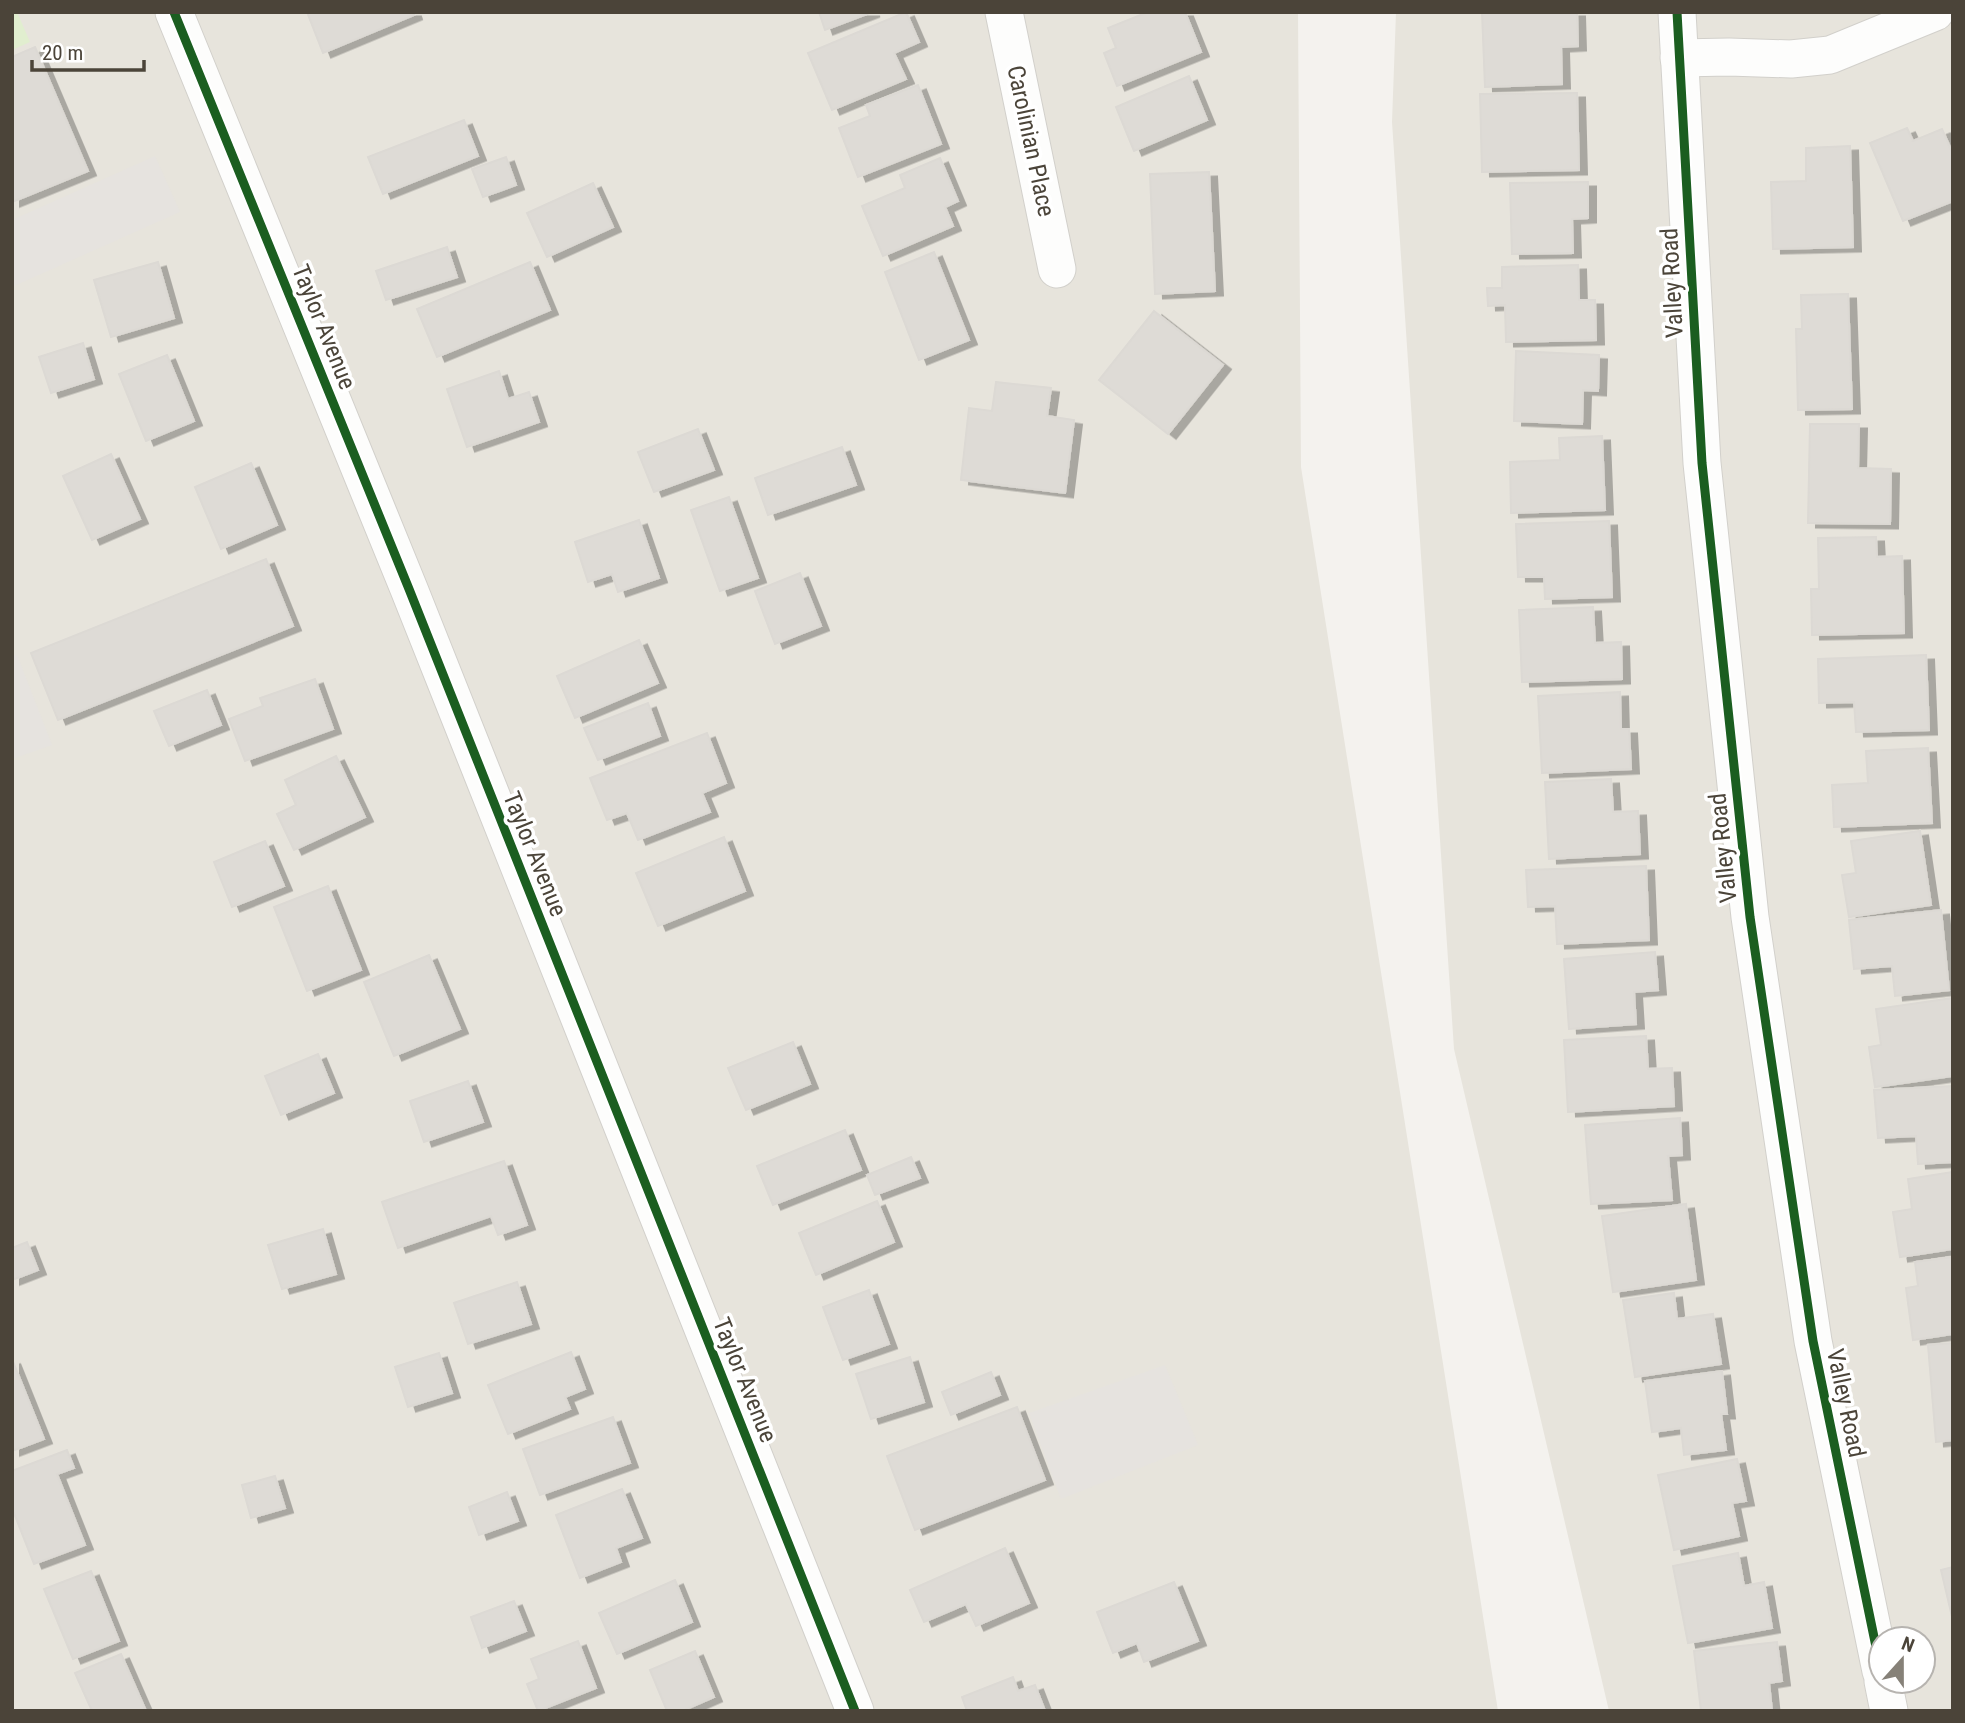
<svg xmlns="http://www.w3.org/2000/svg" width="1965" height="1723" viewBox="0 0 1965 1723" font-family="'Roboto Condensed',sans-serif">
<defs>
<filter id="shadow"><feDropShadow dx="8" dy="4.5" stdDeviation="0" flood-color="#0004"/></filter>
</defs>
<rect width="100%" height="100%" fill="#f4f2ee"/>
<g fill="#e7e4dc" fill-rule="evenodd">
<polygon points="12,12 1298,12 1301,467 1498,1711 12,1711"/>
<path d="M1396,12H1953V1711H1609L1454,1049L1392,122ZM1881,1639H1923V1681H1881Z"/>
</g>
<polygon fill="#e1eecf" points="12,12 17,12 30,42 12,50"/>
<g fill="#e6e3df">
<polygon points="155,156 180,212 12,287 12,220"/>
<polygon points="17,655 52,745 12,759 12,656"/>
<polygon points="1165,1365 1198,1445 1061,1499 1029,1413"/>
</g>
<g fill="#dedbd6" stroke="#dcd9d4" stroke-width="2" filter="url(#shadow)">
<polygon points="307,12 413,12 414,15 323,53"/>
<polygon points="819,12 872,12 825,30"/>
<polygon points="906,12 919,42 894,53 906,79 832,110 808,53"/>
<polygon points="1148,12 1185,12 1201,52 1117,86 1104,53 1116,48 1108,28"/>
<polygon points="1482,12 1577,12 1578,46 1561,47 1562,84 1485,87"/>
<polygon points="35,47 88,171 12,202 12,57"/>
<polygon points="1189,76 1207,120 1134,151 1116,107"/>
<polygon points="918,85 941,144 858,177 839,128 870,116 866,105"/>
<polygon points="1577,93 1579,170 1482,172 1480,94"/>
<polygon points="464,120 478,156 383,194 368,157"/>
<polygon points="1907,128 1913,141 1942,129 1953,154 1953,201 1903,221 1870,143"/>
<polygon points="1850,146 1853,247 1773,249 1771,182 1806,181 1806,148"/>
<polygon points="506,157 516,185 483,197 472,169"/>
<polygon points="940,158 958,201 945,207 953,226 883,256 862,206 905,188 900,175"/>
<polygon points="1209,172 1215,291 1155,294 1150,174"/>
<polygon points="1588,182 1588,218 1572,219 1573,253 1512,254 1510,183"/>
<polygon points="593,183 613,227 547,257 527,213"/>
<polygon points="447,247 457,277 386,300 376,271"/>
<polygon points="934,252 969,340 919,360 885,272"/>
<polygon points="158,262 174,318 111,337 94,280"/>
<polygon points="530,262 550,310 437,357 417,309"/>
<polygon points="1578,265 1579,300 1595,300 1596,340 1506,342 1505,305 1488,306 1487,288 1502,288 1502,267"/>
<polygon points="1848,294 1852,409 1798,410 1796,329 1802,329 1801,295"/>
<polygon points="1154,311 1223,365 1168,434 1099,380"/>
<polygon points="83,343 94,379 51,393 39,357"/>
<polygon points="1516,351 1599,355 1598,391 1583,390 1582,424 1514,421"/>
<polygon points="167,355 194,421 146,441 119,374"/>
<polygon points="499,371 508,399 529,392 539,422 467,447 447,389"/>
<polygon points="996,382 1051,388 1047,416 1074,420 1065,493 961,480 969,408 992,411"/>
<polygon points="1810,424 1859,424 1858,468 1891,469 1890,524 1808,523"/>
<polygon points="698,429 714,470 654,492 638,452"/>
<polygon points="1602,436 1605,510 1511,513 1510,462 1560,460 1559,438"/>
<polygon points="842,447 856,485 768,515 755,478"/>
<polygon points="111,454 140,519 92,540 63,476"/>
<polygon points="251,463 277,525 221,549 195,487"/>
<polygon points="729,497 758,578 720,591 691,510"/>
<polygon points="639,520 659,578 618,592 612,574 588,582 575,542"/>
<polygon points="1609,521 1612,597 1545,599 1544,577 1518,577 1516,524"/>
<polygon points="1876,537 1877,557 1902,556 1904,633 1812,635 1811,589 1819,589 1818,538"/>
<polygon points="266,559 293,626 58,720 31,653"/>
<polygon points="800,573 821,626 775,644 755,591"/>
<polygon points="1593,607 1595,643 1621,642 1622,679 1522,682 1519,610"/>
<polygon points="639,640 658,683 575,718 557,676"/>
<polygon points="1926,655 1929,730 1856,732 1854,702 1819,703 1818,659"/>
<polygon points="315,679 333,729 245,761 229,719 263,706 260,698"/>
<polygon points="207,690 221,725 169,746 154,711"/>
<polygon points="1620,692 1621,729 1629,729 1631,769 1542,773 1538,696"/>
<polygon points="648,703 660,736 598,760 584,728"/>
<polygon points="707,733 726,783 702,793 710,812 638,840 627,813 607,820 590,778"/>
<polygon points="1928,748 1932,823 1834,827 1832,785 1868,783 1866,751"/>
<polygon points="336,756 365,817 294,850 277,814 296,805 285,780"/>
<polygon points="1611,779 1613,812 1638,811 1640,854 1549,859 1545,782"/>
<polygon points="1920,831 1931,905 1849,917 1842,875 1856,873 1851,841"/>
<polygon points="724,837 745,891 658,926 636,873"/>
<polygon points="265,841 284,886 232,907 214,862"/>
<polygon points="1646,866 1649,940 1557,944 1555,906 1528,907 1526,870"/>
<polygon points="328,886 361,970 307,991 274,907"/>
<polygon points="1941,910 1949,990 1895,996 1892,966 1854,969 1849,920"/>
<polygon points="1655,952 1658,990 1634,992 1636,1024 1569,1029 1564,959"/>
<polygon points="429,955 460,1029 394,1056 364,982"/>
<polygon points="1953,998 1953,1076 1875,1087 1869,1047 1881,1045 1876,1009"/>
<polygon points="1646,1036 1648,1069 1672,1068 1674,1106 1568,1112 1564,1040"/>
<polygon points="793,1042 810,1084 746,1110 728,1068"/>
<polygon points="318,1054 334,1093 281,1115 265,1076"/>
<polygon points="468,1081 483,1122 424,1142 410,1101"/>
<polygon points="1953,1086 1953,1162 1918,1164 1916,1136 1878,1138 1874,1090"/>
<polygon points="1680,1118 1682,1155 1668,1156 1672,1200 1591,1204 1585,1125"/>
<polygon points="845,1130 861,1170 773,1205 757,1166"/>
<polygon points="911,1157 920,1178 875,1195 867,1175"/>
<polygon points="504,1161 527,1225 498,1235 491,1216 398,1248 382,1202"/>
<polygon points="1953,1172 1953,1249 1900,1257 1893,1212 1912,1209 1908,1179"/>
<polygon points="877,1201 894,1242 816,1275 799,1233"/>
<polygon points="1686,1204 1696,1280 1613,1292 1602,1216"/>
<polygon points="323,1229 336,1274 282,1289 268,1245"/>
<polygon points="27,1242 38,1270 12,1280 12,1248"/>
<polygon points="1953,1257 1953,1334 1913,1340 1906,1288 1918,1286 1915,1262"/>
<polygon points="517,1282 531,1324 468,1344 454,1303"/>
<polygon points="869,1290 889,1344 843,1360 823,1307"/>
<polygon points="1674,1293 1677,1319 1713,1314 1721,1364 1635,1377 1623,1300"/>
<polygon points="1953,1343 1953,1440 1936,1442 1928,1345"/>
<polygon points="571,1352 585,1389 565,1397 570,1409 508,1434 488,1385"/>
<polygon points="439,1353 452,1393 408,1407 395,1367"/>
<polygon points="910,1357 924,1402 871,1419 856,1374"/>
<polygon points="12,1359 44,1439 12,1451"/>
<polygon points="1722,1371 1727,1414 1721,1414 1726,1450 1684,1455 1681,1428 1652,1432 1645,1381"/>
<polygon points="991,1372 1000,1395 951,1415 942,1392"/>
<polygon points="1017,1407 1045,1480 915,1530 887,1456"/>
<polygon points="613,1417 630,1463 540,1495 523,1449"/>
<polygon points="67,1450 74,1468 57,1474 85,1545 34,1564 12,1508 12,1471"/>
<polygon points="1737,1459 1746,1501 1732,1503 1739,1536 1674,1550 1658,1475"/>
<polygon points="275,1476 285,1508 251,1518 242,1485"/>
<polygon points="622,1489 642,1538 616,1548 621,1562 580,1578 556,1515"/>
<polygon points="507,1492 518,1521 479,1535 469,1507"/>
<polygon points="1005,1548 1029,1603 976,1626 966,1604 924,1622 910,1590"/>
<polygon points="1738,1553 1744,1586 1764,1582 1772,1628 1688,1643 1673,1566"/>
<polygon points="1953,1567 1953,1621 1941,1570"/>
<polygon points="91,1571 119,1641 73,1659 44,1589"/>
<polygon points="675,1580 692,1622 617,1654 599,1613"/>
<polygon points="1174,1582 1198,1641 1144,1662 1137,1643 1113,1653 1097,1612"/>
<polygon points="514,1601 526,1631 482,1648 471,1617"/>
<polygon points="578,1641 596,1688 538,1711 527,1684 539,1679 531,1659"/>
<polygon points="1777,1642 1782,1681 1769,1683 1772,1711 1701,1711 1694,1651"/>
<polygon points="695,1651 714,1697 682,1711 667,1711 650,1670"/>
<polygon points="121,1654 146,1711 92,1711 75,1673"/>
<polygon points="1013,1677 1018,1691 1035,1685 1045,1711 967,1711 962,1697"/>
</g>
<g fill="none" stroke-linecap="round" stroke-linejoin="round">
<defs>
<g id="minor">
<polyline points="174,12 409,589 855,1711"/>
<polyline points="1004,12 1057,269"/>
<polyline points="1677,12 1702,463 1750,917 1813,1341 1881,1671"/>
<polyline points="1679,58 1729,57 1791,59 1830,55 1935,12"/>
<polyline points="1883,1681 1889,1711"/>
</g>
</defs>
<use href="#minor" stroke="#d2d0cb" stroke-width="39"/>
<use href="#minor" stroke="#fdfdfc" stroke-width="37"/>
<defs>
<g id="cycleway">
<polyline points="174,12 409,589 855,1711"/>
<polyline points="1677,12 1702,463 1750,917 1813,1341 1881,1671"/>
</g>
</defs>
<use href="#cycleway" stroke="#fff" stroke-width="13"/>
<use href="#cycleway" stroke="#1b5e20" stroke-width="9"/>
</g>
<g text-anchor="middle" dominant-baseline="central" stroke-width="7" stroke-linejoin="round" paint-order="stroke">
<g font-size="24" fill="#4b4439" stroke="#fff">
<text transform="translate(1031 141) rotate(78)">Carolinian Place</text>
<text transform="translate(1672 283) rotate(-93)">Valley Road</text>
<text transform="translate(324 327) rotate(68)">Taylor Avenue</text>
<text transform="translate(1723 848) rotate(-96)">Valley Road</text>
<text transform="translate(535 854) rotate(68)">Taylor Avenue</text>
<text transform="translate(745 1380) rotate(68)">Taylor Avenue</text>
<text transform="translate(1846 1403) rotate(78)">Valley Road</text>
</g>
</g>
<rect width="1965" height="1723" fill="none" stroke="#4b4439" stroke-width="28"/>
<g transform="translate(1902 1660) rotate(21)"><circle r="33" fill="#ffffff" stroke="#b7b4b0" stroke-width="2"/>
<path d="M0-5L12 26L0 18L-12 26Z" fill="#868178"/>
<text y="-10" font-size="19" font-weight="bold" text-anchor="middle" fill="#4b4439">N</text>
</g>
<path d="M32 60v10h112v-10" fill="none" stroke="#4b4439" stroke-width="3.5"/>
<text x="42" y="60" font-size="21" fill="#4b4439" stroke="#ffffff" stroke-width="5" paint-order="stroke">20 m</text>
</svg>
